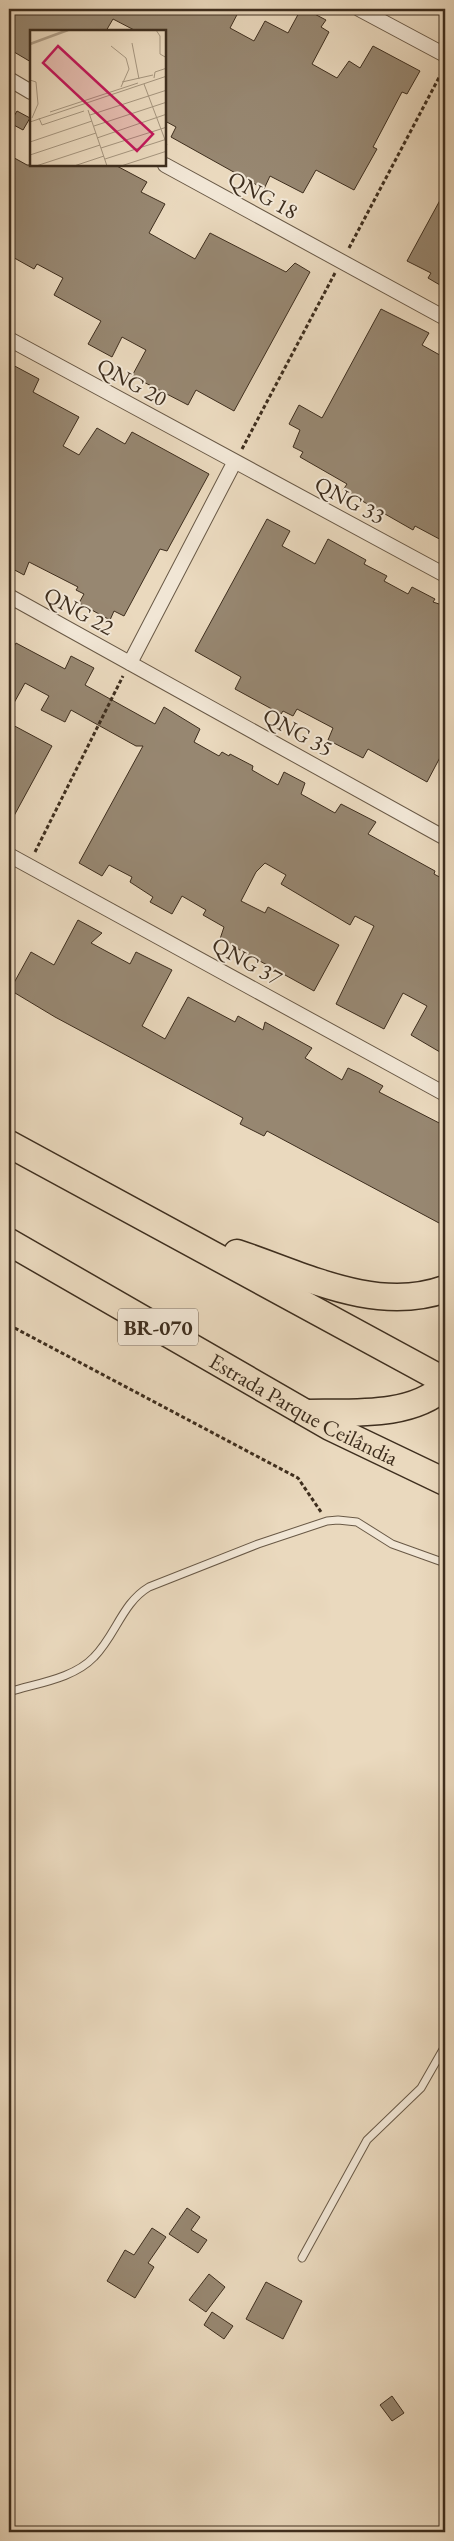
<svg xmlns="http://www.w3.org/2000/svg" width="454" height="2541" viewBox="0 0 454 2541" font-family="'EB Garamond',serif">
<rect width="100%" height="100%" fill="#ead9be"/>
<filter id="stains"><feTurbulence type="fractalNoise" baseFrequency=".004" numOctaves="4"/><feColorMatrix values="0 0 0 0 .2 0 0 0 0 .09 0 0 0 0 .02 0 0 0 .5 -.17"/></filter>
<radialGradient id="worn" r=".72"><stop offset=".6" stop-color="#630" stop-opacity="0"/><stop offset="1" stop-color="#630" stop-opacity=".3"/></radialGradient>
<g fill="#978771" stroke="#3e2e1e">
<polygon points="9,9 240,9 230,28 254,41 265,21 288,33 301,9 305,9 326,20 321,27 329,32 312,64 337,78 349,61 360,68 373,46 420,71 407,94 402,92 373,147 377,149 354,190 316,170 303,193 270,176 264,189 171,137 176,127 165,121 165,31 136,31 113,19 106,31 31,31 31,62 9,49"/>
<polygon points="17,111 30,118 23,130 10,123"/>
<polygon points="9,155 27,165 115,165 147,182 141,192 165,204 149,233 195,259 210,233 286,272 295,263 310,272 234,411 196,390 188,405 132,376 146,350 122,337 112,357 88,344 101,321 54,295 63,278 37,264 34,269 9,255"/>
<polygon points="445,191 445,288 428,278 431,273 407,261"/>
<polygon points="381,309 429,333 422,345 445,358 445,542 415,526 413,530 343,490 347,484 300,457 303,452 293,447 300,430 289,424 299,405 322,418"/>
<polygon points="9,363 39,379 33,392 79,417 63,446 79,455 97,428 125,444 132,432 209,474 167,551 160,549 124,616 114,611 110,620 79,603 84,594 76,590 78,587 29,562 24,575 9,567"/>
<polygon points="267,519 290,531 282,546 315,564 328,539 366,560 364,564 387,576 384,581 408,594 412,587 435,599 433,602 445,606 445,748 427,782 368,749 363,758 328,740 333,728 297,709 293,716 283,711 281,714 235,689 241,677 195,651"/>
<polygon points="16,643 65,669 71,656 94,668 85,685 155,724 164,707 200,729 194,742 219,756 222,752 229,756 230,754 253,766 252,770 278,785 284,772 305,783 301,794 335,813 341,804 376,822 368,834 435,871 434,874 445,880 445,1055 411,1035 427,1006 403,993 384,1029 336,1004 374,926 355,916 350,925 281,884 286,875 265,863 256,872 241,901 265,913 268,907 339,945 314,991 220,939 224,927 203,915 206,910 182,896 172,914 150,902 153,897 130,882 132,877 109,865 102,876 79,863 143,746 136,746 71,710 65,722 41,710 49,696 25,683 9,712 9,656"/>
<polygon points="9,723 52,746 9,825"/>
<polygon points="78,920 102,933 91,943 130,964 136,952 172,970 142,1026 165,1039 188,997 235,1022 238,1016 263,1030 265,1022 312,1048 305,1058 342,1080 348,1068 359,1073 383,1086 379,1092 445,1126 445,1185 440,1193 445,1196 445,1212 439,1223 267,1131 264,1136 240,1124 243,1118 55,1017 10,990 31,952 54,965"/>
<polygon points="187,2208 200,2217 191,2230 207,2240 198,2253 169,2234"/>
<polygon points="152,2228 166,2237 148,2263 154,2267 135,2298 107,2281 125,2250 134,2255"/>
<polygon points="209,2274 225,2287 206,2312 189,2300"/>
<polygon points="266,2282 302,2301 283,2339 246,2319"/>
<polygon points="212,2312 233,2326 224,2339 204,2325"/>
<polygon points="392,2396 404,2413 392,2421 380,2405"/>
</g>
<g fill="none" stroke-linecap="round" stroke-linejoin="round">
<defs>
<g id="lane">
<path d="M9,1692C37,1683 73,1679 94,1657C116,1635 122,1603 149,1587L258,1544L327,1521L338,1520L357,1522L392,1544L445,1563"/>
<polyline points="302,2258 367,2140 421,2088 445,2046"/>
</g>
<g id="street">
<polyline points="359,9 445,55"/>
<polyline points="9,79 31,92"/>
<polyline points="165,165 445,318"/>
<polyline points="9,339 445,575"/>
<polyline points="9,596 445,838"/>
<polyline points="130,663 234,463"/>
<polyline points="9,855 445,1094"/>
</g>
<g id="highway">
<polyline points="9,1144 445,1381"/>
<path id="s1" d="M9,1242L330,1427L445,1482"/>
<path d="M237,1253C303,1275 376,1314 445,1289"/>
<path d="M307,1413C351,1412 411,1418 445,1386"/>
</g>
</defs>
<use href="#lane" stroke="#695946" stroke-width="9"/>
<use href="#street" stroke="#695946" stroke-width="16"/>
<use href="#highway" stroke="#3e2e1e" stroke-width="29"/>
<g stroke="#3e2e1e" stroke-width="3" stroke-dasharray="4 2.5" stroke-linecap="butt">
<polyline points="349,248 443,70"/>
<polyline points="242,449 335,273"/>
<polyline points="35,852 123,676"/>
<polyline points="9,1325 298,1478 321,1512"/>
</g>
<use href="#lane" stroke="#f1e6d5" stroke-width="7"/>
<use href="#street" stroke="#f1e6d5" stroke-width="14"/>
<use href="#highway" stroke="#ead9be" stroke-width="26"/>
</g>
<g text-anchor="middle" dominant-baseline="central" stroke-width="4" stroke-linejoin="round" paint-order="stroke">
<rect fill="#f1e6d5" stroke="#746555" stroke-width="1" x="118" y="1308.5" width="80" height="37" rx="4"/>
<g font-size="21" font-weight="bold" fill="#3e2e1e">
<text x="158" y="1327">BR-070</text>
</g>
<g font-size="22" fill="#3e2e1e" stroke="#f1e6d5">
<text transform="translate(263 195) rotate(29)">QNG 18</text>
<text transform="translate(132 382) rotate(29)">QNG 20</text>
<text transform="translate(350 500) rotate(28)">QNG 33</text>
<text transform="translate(79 611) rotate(29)">QNG 22</text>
<text transform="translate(298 732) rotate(29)">QNG 35</text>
<text transform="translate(247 961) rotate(29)">QNG 37</text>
<text stroke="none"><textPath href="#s1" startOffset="339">Estrada Parque Ceilândia</textPath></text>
</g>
</g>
<g transform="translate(30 30)">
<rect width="136" height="136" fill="#ead9be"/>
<path fill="none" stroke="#b09f88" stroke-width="2.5" d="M0,14L38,0"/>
<path fill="none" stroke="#a5957e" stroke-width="1" d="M126,0L130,6V24L137,28M102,13L109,49M81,16L96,28L99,39L91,57M124,48L125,42L137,38M0,50L6,52L8,74L2,88M92,52L123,45M114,54L137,115M58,80L77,136M20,82L108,53M60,85L137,60M9,88L12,95L54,81M0,92L137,46M64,96L137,72M67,108L137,84M0,112L62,91M71,118L137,97M0,125L66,103M75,129L137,109M6,136L70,115M44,136L74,126M91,136L137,121"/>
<path fill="#c2185b" fill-opacity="0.15" stroke="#c2185b" stroke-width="2.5" d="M28,16L123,104L107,121L13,33Z"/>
<rect width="136" height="136" fill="none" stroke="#3e2e1e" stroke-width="2.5"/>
</g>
<rect width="454" height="2541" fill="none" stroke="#ead9be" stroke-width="30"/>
<rect x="10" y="10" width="434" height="2521" fill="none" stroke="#3e2e1e" stroke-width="2.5"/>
<rect x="15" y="15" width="424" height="2511" fill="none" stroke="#3e2e1e"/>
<rect width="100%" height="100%" filter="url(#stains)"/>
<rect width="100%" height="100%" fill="url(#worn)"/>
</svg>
